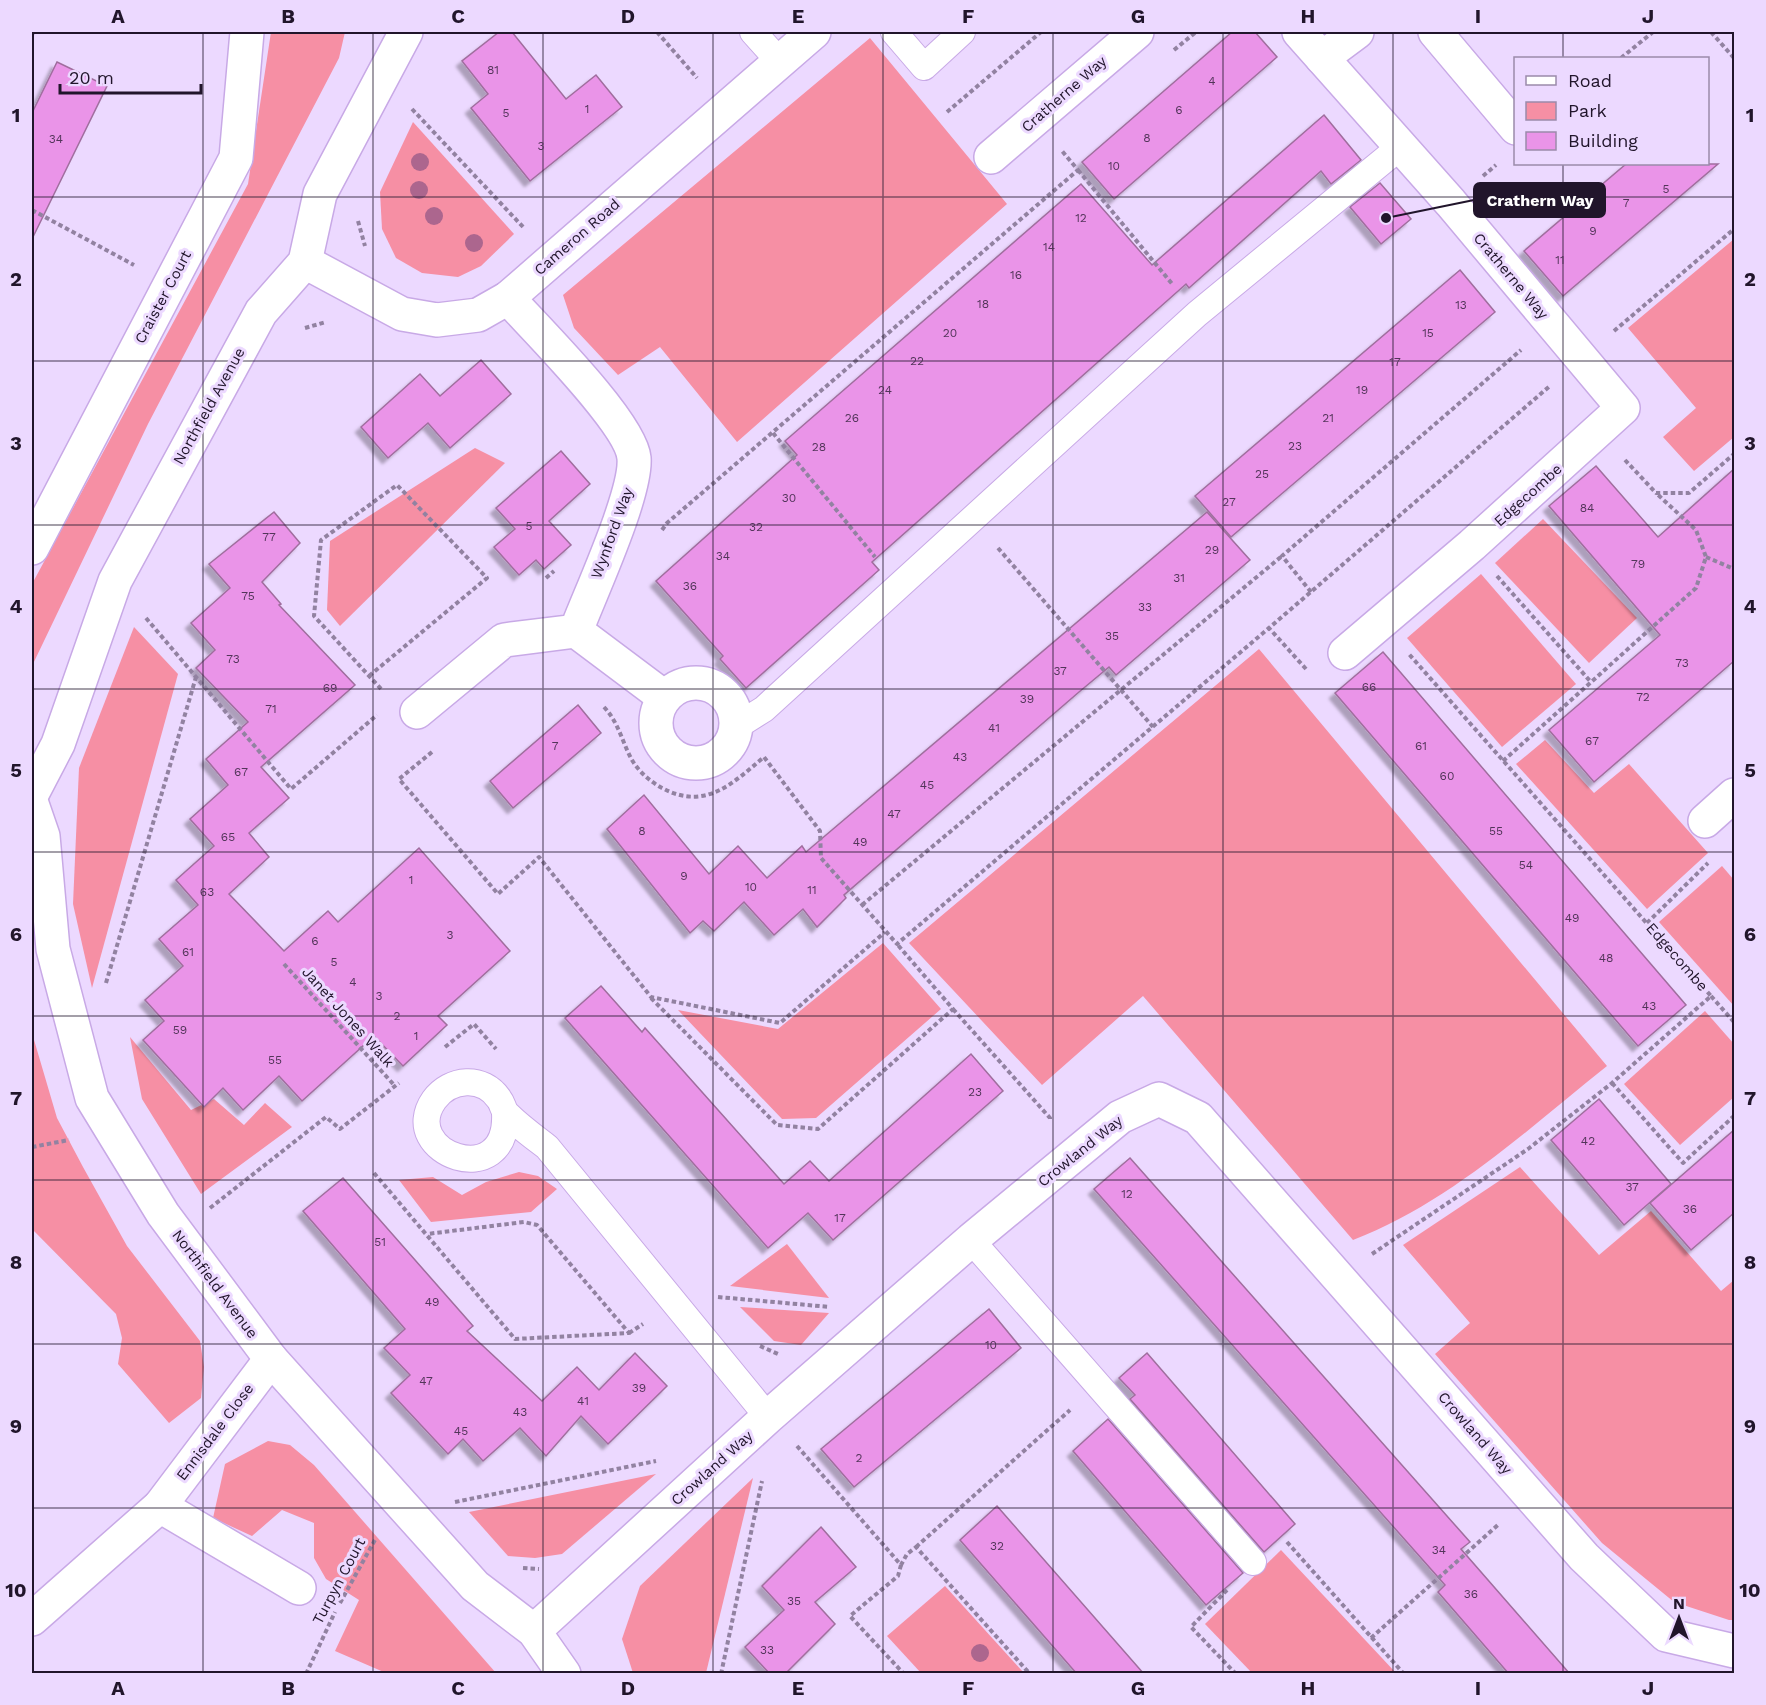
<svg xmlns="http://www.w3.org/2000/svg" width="1766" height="1705" viewBox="0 0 1766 1705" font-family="'Work Sans',sans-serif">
<defs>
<filter id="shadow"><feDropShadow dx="-5.5" dy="5.5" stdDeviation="1.5" flood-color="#0004"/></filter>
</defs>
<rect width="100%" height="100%" fill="#ecd9ff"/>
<g fill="#f68fa4">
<polygon points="271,32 345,32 339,58 148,424 32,666 32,584 248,184"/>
<polygon points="870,38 1007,204 737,442 660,347 618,375 574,328 563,295"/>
<polygon points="413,122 514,234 481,266 458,277 422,273 396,258 382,229 380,192"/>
<polygon points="1734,239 1734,437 1694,471 1663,437 1696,408 1628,328"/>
<polygon points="475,448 505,463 340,626 327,610 330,541"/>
<polygon points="1543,519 1637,618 1589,663 1495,563"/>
<polygon points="1481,574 1576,684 1502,747 1407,638"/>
<polygon points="134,627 178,674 92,988 73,904 79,768"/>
<path d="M1259,649L1607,1066C1528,1129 1448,1204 1353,1240L1143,996L1042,1085L909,943Z"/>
<polygon points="1545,740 1594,793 1629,764 1708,853 1647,909 1516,764"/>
<polygon points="1722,866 1734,880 1734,1006 1659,922"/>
<polygon points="883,943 941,1009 816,1118 782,1119 678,1010 778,1029"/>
<polygon points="1705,1011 1734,1044 1734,1097 1680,1145 1624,1084"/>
<polygon points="32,1033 57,1118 83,1167 127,1246 200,1341 204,1367 201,1398 169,1423 118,1364 122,1338 116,1314 32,1229"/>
<polygon points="130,1037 191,1110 214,1099 244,1125 265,1103 292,1127 201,1194 142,1099"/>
<polygon points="1520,1167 1599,1255 1651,1211 1721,1291 1734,1280 1734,1620 1729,1620 1674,1602 1602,1543 1435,1354 1470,1323 1403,1245"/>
<polygon points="519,1172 538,1176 557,1189 531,1212 431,1222 399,1180 433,1177 462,1195 486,1182"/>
<polygon points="787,1244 829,1298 730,1286"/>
<polygon points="740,1307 829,1313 801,1345 774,1341"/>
<polygon points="268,1441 290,1445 314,1465 496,1673 386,1673 335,1651 359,1600 326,1579 314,1558 314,1523 282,1510 252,1536 213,1518 225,1464"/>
<polygon points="656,1474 562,1554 535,1558 508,1556 469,1512"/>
<polygon points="753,1478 706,1673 633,1673 622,1639 640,1586"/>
<polygon points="1281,1550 1396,1673 1252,1673 1205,1624"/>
<polygon points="945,1586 1024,1673 921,1673 887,1636"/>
</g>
<g fill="#ea94e8" stroke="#a06e9e" stroke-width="1.5" filter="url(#shadow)">
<polygon points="499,32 512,32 566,99 596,75 622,107 530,181 471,108 488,94 462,61"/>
<polygon points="1232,32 1255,32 1277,57 1114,199 1082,162"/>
<polygon points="57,62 107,86 32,239 32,113"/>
<polygon points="1324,115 1361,160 1331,184 1321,171 1189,288 1186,284 872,562 879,570 746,688 720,659 723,656 656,581 797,455 785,441 1081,184 1152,265"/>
<polygon points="1626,164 1718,164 1563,296 1524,251"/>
<polygon points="1380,183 1411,219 1381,244 1350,207"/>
<polygon points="1460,270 1495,312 1231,537 1195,496"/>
<polygon points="481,360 511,394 450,448 428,423 388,458 361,427 420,374 440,396"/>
<polygon points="561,451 590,484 549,521 571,545 544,569 536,560 519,575 494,547 515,529 496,508"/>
<polygon points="1596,466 1658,537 1734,469 1734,661 1594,782 1549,730 1660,635 1549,506"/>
<polygon points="274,512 300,543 262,582 281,604 279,605 355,685 261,767 289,798 249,833 269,857 229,894 284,951 328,911 338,922 419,848 510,951 438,1016 447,1025 403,1066 374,1036 302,1101 279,1076 243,1110 223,1088 204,1107 143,1040 164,1021 145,1000 183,966 159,939 198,905 176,880 214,846 190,819 228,785 206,759 248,722 196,668 215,650 191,623 230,588 209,564"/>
<polygon points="1207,512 1250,560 1116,675 1109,667 1079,692 844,895 846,898 817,927 803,909 774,935 744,902 714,931 703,921 690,933 607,829 644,795 709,874 738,846 767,878 802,846 806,852"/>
<polygon points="1383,652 1686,1005 1638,1046 1335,693"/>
<polygon points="578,705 601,733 513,808 490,781"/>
<polygon points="601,986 642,1032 645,1028 784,1184 810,1161 829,1181 971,1054 1003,1091 833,1240 808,1213 768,1248 565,1018"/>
<polygon points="1599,1099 1671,1184 1624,1225 1551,1140"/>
<polygon points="1734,1130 1734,1213 1691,1250 1650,1203"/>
<polygon points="1130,1158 1470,1542 1461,1549 1570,1674 1509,1674 1438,1592 1445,1585 1094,1189"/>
<polygon points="343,1178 473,1326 467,1331 542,1401 577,1367 599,1390 635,1353 667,1386 608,1444 581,1416 546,1456 520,1428 483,1461 463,1439 448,1454 391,1393 410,1375 384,1348 405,1329 303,1211"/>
<polygon points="989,1309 1021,1348 854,1487 821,1449"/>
<polygon points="1147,1353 1295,1524 1264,1552 1130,1399 1135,1395 1119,1378"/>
<polygon points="1108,1419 1243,1573 1206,1605 1073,1451"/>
<polygon points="997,1506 1144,1674 1077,1674 960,1540"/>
<polygon points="821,1527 856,1567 815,1602 835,1624 785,1674 770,1674 745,1647 784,1610 762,1586"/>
</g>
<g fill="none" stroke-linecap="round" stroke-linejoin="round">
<defs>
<g id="lane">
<polyline points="753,32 779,61"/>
<polyline points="894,32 924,67 962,32"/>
<polyline points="737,726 764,709 1197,314 1400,147"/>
<path d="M505,1113C509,1194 397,1153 434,1100C450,1078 483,1075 499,1099C503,1104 503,1111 508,1115C520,1127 534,1137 547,1147L768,1417"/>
<polyline points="971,1240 1253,1562"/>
</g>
<g id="street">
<polyline points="1299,32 1451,203 1623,408 1472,545 1345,653"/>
<polyline points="1435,32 1516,128"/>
<polyline points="1322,58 1357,32"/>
<polyline points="991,157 1137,32"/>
<polyline points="305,262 402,314 437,320 478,315 508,298 814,32"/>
<polyline points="32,548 236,158 247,32"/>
<polyline points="576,631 664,697"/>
<circle cx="696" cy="723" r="40"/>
<path d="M417,712L504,640L576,631C590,594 637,493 634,458C631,423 535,328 508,298"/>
<polyline points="32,794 58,744 115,581 261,312 305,262 320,194 406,32"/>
<polyline points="32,804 43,836 53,949 92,1098 163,1214 271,1359 475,1586 534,1631 564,1674"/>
<polyline points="1705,821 1734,795"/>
<polyline points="160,1506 299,1588"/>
<polyline points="32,1619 160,1506 271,1359"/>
<polyline points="534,1631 768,1417 971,1240 1120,1117 1159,1099 1198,1118 1584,1557 1666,1635 1734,1651"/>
</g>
</defs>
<use href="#lane" stroke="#c8a9e6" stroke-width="28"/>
<use href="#street" stroke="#c8a9e6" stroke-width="36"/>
<g stroke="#9282a1" stroke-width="4" stroke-dasharray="4.5 3" stroke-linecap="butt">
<polyline points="657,32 697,78"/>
<polyline points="1711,32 1734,58"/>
<polyline points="32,35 33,32"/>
<polyline points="1174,50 1196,32"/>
<polyline points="1621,58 1653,32"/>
<polyline points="412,109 524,228"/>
<polyline points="947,112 1041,32"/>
<polyline points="1078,170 1173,285"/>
<polyline points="1483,176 1496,165"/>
<polyline points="32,210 134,265"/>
<polyline points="358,221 365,246"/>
<polyline points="305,328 326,322"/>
<polyline points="1614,331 1734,229"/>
<polyline points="773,433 875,557"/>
<polyline points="1625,460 1656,493 1689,493 1734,454"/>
<polyline points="662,530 667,523 1078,170 1062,151"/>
<polyline points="998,548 1153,727"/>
<polyline points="1706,557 1734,569"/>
<polyline points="1497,576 1590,681"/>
<polyline points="546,578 554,571"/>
<polyline points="1311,592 1282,556 1521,350"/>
<polyline points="146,618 291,789 377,715"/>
<polyline points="1306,669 1269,628 1551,385"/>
<polyline points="369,676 487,578 397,485 321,540 314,616 382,690"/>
<path d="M604,707C619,723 622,742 632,760C639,772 651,782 662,788C705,811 732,784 764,757L820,831L821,858L897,944L1269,628"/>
<polyline points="432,752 399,779 498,894 539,857 651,997 780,1023 885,932"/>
<polyline points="1503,761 1696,588 1706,557 1696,530 1656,493"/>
<polyline points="862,905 1282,556"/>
<polyline points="1647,923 1708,863"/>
<polyline points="284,964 395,1086"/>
<polyline points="106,983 196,677"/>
<polyline points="1711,996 1734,1022"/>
<polyline points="651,998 777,1125 818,1129 953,1009 897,944"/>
<polyline points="953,1009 1050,1118 1050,1121"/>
<polyline points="445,1047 474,1024 496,1049"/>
<polyline points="1612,1083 1683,1163 1734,1116"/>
<polyline points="32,1147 69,1140"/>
<polyline points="374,1173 515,1339 629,1333 537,1225 524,1222 427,1234"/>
<polyline points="210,1208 326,1117 340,1129 399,1083"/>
<polyline points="1372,1254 1528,1149 1612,1083 1711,996 1408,653"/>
<polyline points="718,1297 830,1307"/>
<polyline points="629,1333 643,1324"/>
<polyline points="760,1346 778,1354"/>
<polyline points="797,1446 901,1565 907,1554 916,1547 1030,1674"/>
<polyline points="455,1502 656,1461"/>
<polyline points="1287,1542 1404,1674"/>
<polyline points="916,1547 1070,1410"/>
<polyline points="901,1565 898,1576 850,1616 904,1674"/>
<polyline points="523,1568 539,1569"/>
<polyline points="1227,1590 1191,1627 1236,1674"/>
<polyline points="340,1603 376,1538"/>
<polyline points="1371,1638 1499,1524"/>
<polyline points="306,1674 335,1612"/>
<polyline points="721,1674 762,1481"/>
</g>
<use href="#lane" stroke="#fff" stroke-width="26"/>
<use href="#street" stroke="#fff" stroke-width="33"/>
</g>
<g fill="#ac668e">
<circle cx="420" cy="162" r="9"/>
<circle cx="419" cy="190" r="9"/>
<circle cx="434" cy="216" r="9"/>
<circle cx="474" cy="243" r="9"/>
<circle cx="980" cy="1653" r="9"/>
</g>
<path fill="none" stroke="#21152b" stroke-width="1.5" stroke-opacity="0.55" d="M203,32V1674M373,32V1674M543,32V1674M713,32V1674M883,32V1674M1053,32V1674M1223,32V1674M1393,32V1674M1563,32V58M1563,164V1674M32,197H1734M32,361H1734M32,525H1734M32,689H1734M32,852H1734M32,1016H1734M32,1180H1734M32,1344H1734M32,1508H1734"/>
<g text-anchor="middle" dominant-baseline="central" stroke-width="6" stroke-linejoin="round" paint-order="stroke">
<g font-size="12" fill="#53355a">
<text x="493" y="70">81</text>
<text x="1212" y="81">4</text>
<text x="587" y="109">1</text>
<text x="1179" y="110">6</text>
<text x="506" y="113">5</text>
<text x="1147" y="138">8</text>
<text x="56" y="139">34</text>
<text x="541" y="146">3</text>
<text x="1114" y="166">10</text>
<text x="1666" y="189">5</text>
<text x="1626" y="203">7</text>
<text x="1081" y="218">12</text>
<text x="1593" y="231">9</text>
<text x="1049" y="247">14</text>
<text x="1560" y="260">11</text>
<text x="1016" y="275">16</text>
<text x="983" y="304">18</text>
<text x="1461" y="305">13</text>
<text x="950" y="333">20</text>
<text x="1428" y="333">15</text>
<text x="917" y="361">22</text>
<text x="1395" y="362">17</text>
<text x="885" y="390">24</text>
<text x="1362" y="390">19</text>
<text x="852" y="418">26</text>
<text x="1328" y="418">21</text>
<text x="1295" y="446">23</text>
<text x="819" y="447">28</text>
<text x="1262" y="474">25</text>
<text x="789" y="498">30</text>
<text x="1229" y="502">27</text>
<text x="1587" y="508">84</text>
<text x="529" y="526">5</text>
<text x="756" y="527">32</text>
<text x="269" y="537">77</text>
<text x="1212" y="550">29</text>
<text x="723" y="556">34</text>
<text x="1638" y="564">79</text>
<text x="1179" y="578">31</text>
<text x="690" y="586">36</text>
<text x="248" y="596">75</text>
<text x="1145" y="607">33</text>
<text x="1112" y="636">35</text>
<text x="233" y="659">73</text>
<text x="1682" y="663">73</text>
<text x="1060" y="671">37</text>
<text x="1369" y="687">66</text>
<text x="330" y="688">69</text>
<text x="1643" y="697">72</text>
<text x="1027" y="699">39</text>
<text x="271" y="709">71</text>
<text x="994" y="728">41</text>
<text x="1592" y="741">67</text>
<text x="555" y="746">7</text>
<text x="1421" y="746">61</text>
<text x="960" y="757">43</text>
<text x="241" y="772">67</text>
<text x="1447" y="776">60</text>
<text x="927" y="785">45</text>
<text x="894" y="814">47</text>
<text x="642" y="831">8</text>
<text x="1496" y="831">55</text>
<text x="228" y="837">65</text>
<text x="860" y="842">49</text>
<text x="1526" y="865">54</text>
<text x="684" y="876">9</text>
<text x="411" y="880">1</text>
<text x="751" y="887">10</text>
<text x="812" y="890">11</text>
<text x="207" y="892">63</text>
<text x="1572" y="918">49</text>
<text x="450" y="935">3</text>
<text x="315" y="941">6</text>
<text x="188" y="952">61</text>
<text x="1606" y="958">48</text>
<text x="334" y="962">5</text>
<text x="353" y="982">4</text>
<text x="379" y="996">3</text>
<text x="1649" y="1006">43</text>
<text x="397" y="1016">2</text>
<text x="180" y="1030">59</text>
<text x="416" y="1036">1</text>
<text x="275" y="1060">55</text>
<text x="975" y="1092">23</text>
<text x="1588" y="1141">42</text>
<text x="1632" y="1187">37</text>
<text x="1127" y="1194">12</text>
<text x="1690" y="1209">36</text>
<text x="840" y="1218">17</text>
<text x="380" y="1242">51</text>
<text x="432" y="1302">49</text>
<text x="991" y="1345">10</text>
<text x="426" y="1381">47</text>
<text x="639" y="1388">39</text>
<text x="583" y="1401">41</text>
<text x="520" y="1412">43</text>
<text x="461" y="1431">45</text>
<text x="859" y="1458">2</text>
<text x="997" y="1546">32</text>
<text x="1439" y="1550">34</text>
<text x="1471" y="1594">36</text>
<text x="794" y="1601">35</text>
<text x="767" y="1650">33</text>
</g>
<g font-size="15" fill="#21152b" stroke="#ecd9ff">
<text transform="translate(1064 94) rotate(-41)">Cratherne Way</text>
<text transform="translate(577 237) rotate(-41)">Cameron Road</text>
<text transform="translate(1511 276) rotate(50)">Cratherne Way</text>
<text transform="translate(163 297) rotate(-62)">Craister Court</text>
<text transform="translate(209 406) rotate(-61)">Northfield Avenue</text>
<text transform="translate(1528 495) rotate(-42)">Edgecombe</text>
<text transform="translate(612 533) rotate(-70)">Wynford Way</text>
<text transform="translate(1677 957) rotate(49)">Edgecombe</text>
<text transform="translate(348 1017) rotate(48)">Janet Jones Walk</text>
<text transform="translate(1080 1151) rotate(-39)">Crowland Way</text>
<text transform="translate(215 1284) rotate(53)">Northfield Avenue</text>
<text transform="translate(215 1432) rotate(-53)">Ennisdale Close</text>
<text transform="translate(1475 1433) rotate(49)">Crowland Way</text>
<text transform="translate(712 1468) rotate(-42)">Crowland Way</text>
<text transform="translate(339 1581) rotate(-62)">Turpyn Court</text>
</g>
</g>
<path fill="none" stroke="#21152b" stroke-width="2" d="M1386 218L1474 200"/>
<circle fill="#21152b" stroke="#ecd9ff" stroke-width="2" cx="1386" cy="218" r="6"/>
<rect fill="#21152b" stroke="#21152b" stroke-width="2" x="1474" y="183" width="131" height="34" rx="6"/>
<g font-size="16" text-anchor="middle" font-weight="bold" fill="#fff">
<text x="1540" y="206">Crathern Way</text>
</g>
<rect width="1766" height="1705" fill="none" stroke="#ecd9ff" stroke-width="66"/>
<rect x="1514" y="57" width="195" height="108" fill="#ecd9ff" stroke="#9b8baa" stroke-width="1.5"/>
<rect x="1526" y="76" width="30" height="9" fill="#ffffff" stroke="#9b8baa" stroke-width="1.5"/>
<text x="1568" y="87" font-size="18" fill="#21152b">Road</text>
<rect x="1526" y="102" width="30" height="18" fill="#f68fa4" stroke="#9b8baa" stroke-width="1.5"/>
<text x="1568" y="117" font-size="18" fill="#21152b">Park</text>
<rect x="1526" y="132" width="30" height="18" fill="#ea94e8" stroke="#9b8baa" stroke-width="1.5"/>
<text x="1568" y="147" font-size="18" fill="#21152b">Building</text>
<g transform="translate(1679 1618)" stroke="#ecd9ff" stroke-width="4.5" paint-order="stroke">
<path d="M0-4.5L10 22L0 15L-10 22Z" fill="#21152b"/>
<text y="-9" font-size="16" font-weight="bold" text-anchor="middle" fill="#21152b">N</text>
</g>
<path d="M60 84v9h141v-9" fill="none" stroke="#21152b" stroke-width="3"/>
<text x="69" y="84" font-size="18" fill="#21152b" stroke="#ecd9ff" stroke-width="4.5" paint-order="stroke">20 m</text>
<rect x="33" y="33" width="1700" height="1639" fill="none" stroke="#21152b" stroke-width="2"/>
<g font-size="20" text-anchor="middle" font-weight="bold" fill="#21152b">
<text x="118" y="23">A</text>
<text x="288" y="23">B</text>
<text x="458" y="23">C</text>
<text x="628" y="23">D</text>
<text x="798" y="23">E</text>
<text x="968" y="23">F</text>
<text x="1138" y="23">G</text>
<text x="1308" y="23">H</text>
<text x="1478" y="23">I</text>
<text x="1648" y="23">J</text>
<text x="16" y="122">1</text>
<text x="1750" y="122">1</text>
<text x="16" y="286">2</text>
<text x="1750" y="286">2</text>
<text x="16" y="450">3</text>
<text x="1750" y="450">3</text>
<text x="16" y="613">4</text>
<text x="1750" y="613">4</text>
<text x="16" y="777">5</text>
<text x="1750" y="777">5</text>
<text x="16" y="941">6</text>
<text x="1750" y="941">6</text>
<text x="16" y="1105">7</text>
<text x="1750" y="1105">7</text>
<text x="16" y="1269">8</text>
<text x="1750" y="1269">8</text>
<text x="16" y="1433">9</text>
<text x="1750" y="1433">9</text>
<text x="16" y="1597">10</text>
<text x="1750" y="1597">10</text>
<text x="118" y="1695">A</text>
<text x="288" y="1695">B</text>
<text x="458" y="1695">C</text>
<text x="628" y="1695">D</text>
<text x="798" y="1695">E</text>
<text x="968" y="1695">F</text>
<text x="1138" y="1695">G</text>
<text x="1308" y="1695">H</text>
<text x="1478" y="1695">I</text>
<text x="1648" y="1695">J</text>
</g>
</svg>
